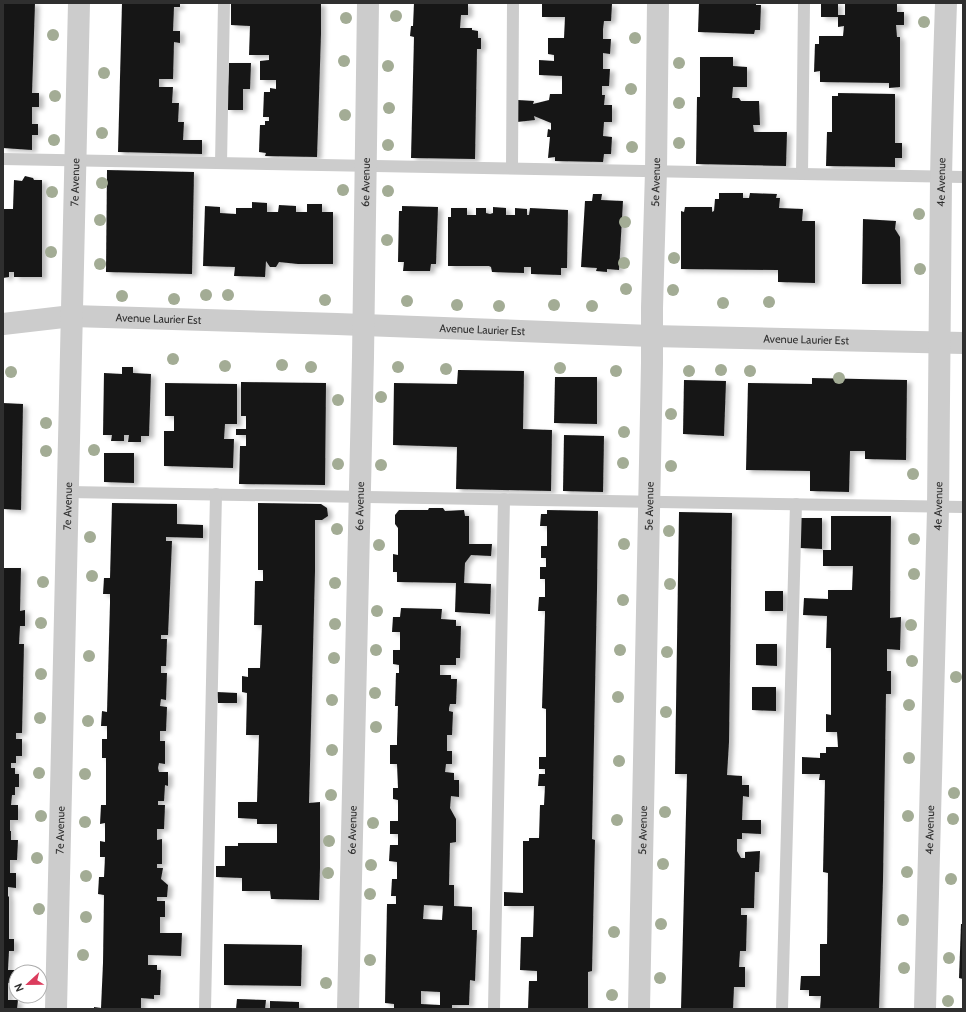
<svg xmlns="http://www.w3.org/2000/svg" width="966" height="1012" viewBox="0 0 966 1012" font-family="Cabin,sans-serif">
<defs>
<filter id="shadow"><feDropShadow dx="4.5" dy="2.5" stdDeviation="2" flood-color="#0004"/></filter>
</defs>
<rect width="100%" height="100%" fill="#fff"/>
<g fill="#161616" fill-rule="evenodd" filter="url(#shadow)">
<polygon points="3,3 35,3 32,93 39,93 39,107 32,107 32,124 38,124 38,135 32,135 32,150 3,148"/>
<polygon points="122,3 180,3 180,7 174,7 173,31 180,31 180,43 174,42 173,79 159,79 159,87 173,87 172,103 179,103 178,122 184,122 183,140 202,140 202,154 118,152"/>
<polygon points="231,3 321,3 321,34 317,157 265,156 266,153 259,152 260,125 265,125 265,121 269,121 269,117 263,117 264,92 270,92 270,88 276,89 276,80 260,80 260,61 269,60 269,55 249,55 250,26 231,25"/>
<polygon points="414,3 468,3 468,15 461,15 460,28 472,28 472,30 478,31 478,38 481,38 481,49 477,49 475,159 411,158 414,37 410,36 411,26 413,26"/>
<polygon points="542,3 605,3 605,4 612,4 611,21 604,21 603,29 603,39 611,39 610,54 603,53 603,69 610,69 609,86 602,86 602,95 605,95 604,105 612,105 612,122 604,122 603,136 612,137 611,154 604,154 603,162 555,161 555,157 548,158 550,137 547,137 548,129 551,130 551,123 534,116 535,120 517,122 518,100 534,101 533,104 549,100 550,94 562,94 562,76 539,75 539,60 554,61 554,55 548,54 548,38 564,38 565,17 542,17"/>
<polygon points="699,3 756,3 756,5 761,5 760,30 755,30 754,34 698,32"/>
<polygon points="821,3 838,3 838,15 845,15 845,3 897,3 897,12 904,12 904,25 896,25 897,37 900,37 900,87 889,88 889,83 820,82 820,71 814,72 815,44 819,44 819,36 843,36 844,26 838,27 838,17 821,17"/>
<polygon points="700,57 733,57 733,66 747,67 747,87 733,87 732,98 739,98 741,101 759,101 760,125 753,125 754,132 787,132 786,166 696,164 697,97 700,97"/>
<polygon points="229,63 251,63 250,89 243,89 243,110 227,110"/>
<polygon points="838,93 895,94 895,143 902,143 902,158 895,158 895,167 826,166 827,132 832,132 832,96 838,96"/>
<polygon points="107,170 194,172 192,274 106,272"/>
<polygon points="25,176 33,178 34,180 42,180 42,277 14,277 14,272 9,272 9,277 3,278 3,209 13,209 14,180 22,181"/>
<polygon points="719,193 743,193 743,198 749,198 750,193 777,194 776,198 780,198 779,208 803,209 802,221 815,221 815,283 778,282 778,270 681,269 681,211 684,212 685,207 712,207 712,212 714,211 715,199 719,199"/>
<polygon points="593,194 602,194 601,200 623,201 619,270 607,269 607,272 596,271 597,268 581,267 585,201 592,201"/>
<polygon points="252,202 267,203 267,212 278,212 279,205 296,206 296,212 307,212 307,204 322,204 322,212 333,212 333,264 298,264 279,262 276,267 270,267 266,261 265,277 234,276 235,267 203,266 205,206 220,207 220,213 236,214 236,208 252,208"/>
<polygon points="402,206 438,207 436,264 431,264 430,271 403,271 404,262 398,262 399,211 402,211"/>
<polygon points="493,207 506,208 506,215 515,215 515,208 527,209 527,215 529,215 530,208 568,210 567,268 561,268 561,275 531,274 531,267 524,267 524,273 492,272 491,267 489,266 448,266 448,217 451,217 451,208 467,208 467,215 476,215 476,208 486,208 486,213 490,214 493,213"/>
<polygon points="863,219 896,221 895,229 900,237 901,284 862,284"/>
<polygon points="122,367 133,367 133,373 151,374 149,436 141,436 141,442 128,442 129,435 124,435 124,441 111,441 112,435 103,435 104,373 122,374"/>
<polygon points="458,370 524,371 523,429 552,430 551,491 456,489 457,447 393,445 394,383 457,384"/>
<polygon points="555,377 597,377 597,424 554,423"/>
<polygon points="812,378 907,380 906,460 865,459 865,451 850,451 849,492 810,491 810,471 746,470 748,383 812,384"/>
<polygon points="684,380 726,381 724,436 683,434"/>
<polygon points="241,382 326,383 325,485 239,484 240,446 246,446 246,435 236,435 236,429 246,429 246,416 241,416"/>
<polygon points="165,383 237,384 237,424 225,424 224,439 234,439 233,468 164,466 164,431 174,431 174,416 165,416"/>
<polygon points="3,403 23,404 21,510 3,509"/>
<polygon points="564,435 604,436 603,492 563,491"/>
<polygon points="104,453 134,453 134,483 104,482"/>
<polygon points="112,503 177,504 177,524 203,525 203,538 166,537 166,541 172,541 168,635 161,635 161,639 167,639 166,666 161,666 161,673 167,673 166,700 161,699 160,706 167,707 166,731 160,731 160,741 165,741 165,764 159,763 158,768 159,772 168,772 168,786 165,785 164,801 158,801 158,805 165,805 164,829 157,829 157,840 162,839 162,864 157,864 157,868 163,868 161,879 168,885 167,897 157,897 157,901 165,901 165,917 160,917 160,933 182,933 181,956 148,955 148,965 157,965 157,970 161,970 160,995 154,995 154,999 141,998 141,1009 94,1009 94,1007 101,1008 103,963 104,895 98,894 99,877 104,877 105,857 100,857 100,841 105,842 105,823 100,824 101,805 106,805 106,758 102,758 102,739 107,739 107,726 101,726 102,711 107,712 110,603 110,594 103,594 104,578 110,578"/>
<polygon points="258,503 321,504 327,508 328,516 322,520 315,520 315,571 309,803 320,802 320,868 319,900 271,899 270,891 242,891 242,878 216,877 216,866 225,866 225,846 238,846 238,843 277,843 277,824 257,824 257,819 238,818 238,802 257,802 259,735 246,735 247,693 242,692 242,676 248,677 248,668 260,668 262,625 254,625 255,581 263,581 263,570 258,570"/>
<polygon points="429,508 443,508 445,511 464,510 465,516 469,516 469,544 492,544 491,556 471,555 465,563 464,583 491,584 490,614 455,612 456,583 397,582 397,572 393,572 393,554 398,555 398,528 395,524 395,515 399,510 428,510"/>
<polygon points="547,510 598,511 597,590 592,839 595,840 592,971 588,972 588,1009 528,1009 529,981 537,981 537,971 520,970 521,937 533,937 534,906 504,906 504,892 523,893 523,841 529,841 529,838 539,838 540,805 544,805 545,786 538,786 539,774 545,774 545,769 539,769 539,757 546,757 546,709 542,708 545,614 545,611 538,611 539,597 545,597 545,579 540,579 540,567 546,567 546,558 541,558 541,546 547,546 547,526 540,526 541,514 547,514"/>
<polygon points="679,512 732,513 729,742 727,775 742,776 742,785 749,785 749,797 743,796 742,820 761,820 761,834 742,833 742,839 737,839 737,851 741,858 745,858 745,852 760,851 759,872 755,872 754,908 741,908 741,915 747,915 746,951 740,951 739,967 745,967 745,987 734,987 733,1009 681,1009 687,774 675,774"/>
<polygon points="831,516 891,516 890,618 901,617 900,650 887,649 887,671 891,671 891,694 886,694 883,880 879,1009 820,1009 821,996 809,996 809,990 800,990 801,976 820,976 820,944 827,944 828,873 823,872 825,780 819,780 820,774 802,774 802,757 820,758 820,753 826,753 826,747 838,747 837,732 826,732 826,714 831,715 831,648 826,648 827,616 803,615 804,598 828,599 828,590 852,590 853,566 823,566 823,550 831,550"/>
<polygon points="801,518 822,518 822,549 800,548"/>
<polygon points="3,568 21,568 20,611 25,610 25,626 20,626 19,644 24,644 22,733 16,733 16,739 22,739 22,756 16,756 16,763 11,763 11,768 15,768 15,774 19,774 19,787 15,787 15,795 12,795 11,805 18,805 18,820 10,820 10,831 11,831 11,840 18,840 17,860 10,860 10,873 16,873 16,888 8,887 8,896 9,897 9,939 14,939 14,951 9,951 8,970 14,970 13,984 8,983 8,1000 18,1000 17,1009 3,1009"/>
<rect x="765" y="591" width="18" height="20"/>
<path d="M401,608L442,609L441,619L456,620V626H461L460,658H456V665H440V675H451V679H457L456,704H450L449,708V711L453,712L452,735H447V751H452V764H446L445,772L454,773V780H459V797L451,796L450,808L456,819V842L450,843L449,885H454V906L472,907V930H477L475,981L470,980L469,1005H452V1009H394V1004L385,1003L387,904H396V896H391L392,879H397V862L389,861L390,845H398V834H390V821H398V800L393,799V788H398L397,764H390V745H397V739L398,706H395L396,673H399V665L393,664V650H400V632H392L393,617H400ZM424,905L443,906L442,920L423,919ZM421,991L440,992V1005L421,1004Z"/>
<polygon points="756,644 777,644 777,666 756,665"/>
<polygon points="752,687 776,687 776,711 752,710"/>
<polygon points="217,692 237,693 237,703 218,703"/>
<polygon points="961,924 963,924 963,979 959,978"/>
<polygon points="224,944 302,945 301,986 224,985"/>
<polygon points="237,999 266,1000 265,1009 236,1009"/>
<polygon points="270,1001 299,1002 299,1009 270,1009"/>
</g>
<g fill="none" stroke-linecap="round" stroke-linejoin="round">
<g stroke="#ccc" stroke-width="12">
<polyline points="3,159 963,177"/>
<polyline points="221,163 224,3"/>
<polyline points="512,168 513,3"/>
<polyline points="802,174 804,3"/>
<polyline points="68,492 963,507"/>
<polyline points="205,1009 216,494"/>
<polyline points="494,1009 504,499"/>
<polyline points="782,1009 796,504"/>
</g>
<g stroke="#ccc" stroke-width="22">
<path id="s1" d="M3,324L72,316L337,324L651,336L963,343"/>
<path id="s2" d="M56,1009L79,3"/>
<path id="s3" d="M348,1009L363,357L368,3"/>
<path id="s4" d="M639,1009L652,363V308L656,171L658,3"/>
<path id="s5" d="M925,1009C929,842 934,675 938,509C940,399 939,289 941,180C942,121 944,62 946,3"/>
</g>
</g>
<g fill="#a3ac95">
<circle cx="396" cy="16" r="6"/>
<circle cx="346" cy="18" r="6"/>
<circle cx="924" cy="22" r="6"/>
<circle cx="53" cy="35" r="6"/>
<circle cx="635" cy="38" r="6"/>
<circle cx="344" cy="61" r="6"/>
<circle cx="679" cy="63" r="6"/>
<circle cx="388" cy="66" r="6"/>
<circle cx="104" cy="73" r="6"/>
<circle cx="631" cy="89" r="6"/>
<circle cx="55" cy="96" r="6"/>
<circle cx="679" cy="103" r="6"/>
<circle cx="389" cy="108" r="6"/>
<circle cx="345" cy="115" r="6"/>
<circle cx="102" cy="133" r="6"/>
<circle cx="54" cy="140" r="6"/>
<circle cx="679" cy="143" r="6"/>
<circle cx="388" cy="145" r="6"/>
<circle cx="632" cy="147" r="6"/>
<circle cx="102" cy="183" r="6"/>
<circle cx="343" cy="190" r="6"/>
<circle cx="388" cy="191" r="6"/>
<circle cx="52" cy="192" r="6"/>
<circle cx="919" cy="214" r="6"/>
<circle cx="100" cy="220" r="6"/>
<circle cx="625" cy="222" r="6"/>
<circle cx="387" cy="240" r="6"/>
<circle cx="51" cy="252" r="6"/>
<circle cx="674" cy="258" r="6"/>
<circle cx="624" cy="263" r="6"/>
<circle cx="100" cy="264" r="6"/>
<circle cx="920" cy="269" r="6"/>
<circle cx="626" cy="289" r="6"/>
<circle cx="673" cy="290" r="6"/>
<circle cx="206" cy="295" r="6"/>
<circle cx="228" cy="295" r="6"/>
<circle cx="122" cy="296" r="6"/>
<circle cx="174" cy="299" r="6"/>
<circle cx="325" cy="300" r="6"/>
<circle cx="407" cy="301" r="6"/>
<circle cx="769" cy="302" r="6"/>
<circle cx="723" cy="303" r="6"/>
<circle cx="457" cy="305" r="6"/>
<circle cx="554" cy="305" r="6"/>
<circle cx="499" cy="306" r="6"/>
<circle cx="592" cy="306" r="6"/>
<circle cx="173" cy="359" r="6"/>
<circle cx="282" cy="365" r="6"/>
<circle cx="225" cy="366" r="6"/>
<circle cx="311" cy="367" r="6"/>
<circle cx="398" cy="367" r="6"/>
<circle cx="560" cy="368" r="6"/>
<circle cx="446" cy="369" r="6"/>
<circle cx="721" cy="370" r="6"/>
<circle cx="616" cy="371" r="6"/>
<circle cx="689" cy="371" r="6"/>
<circle cx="750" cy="371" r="6"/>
<circle cx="11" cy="372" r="6"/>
<circle cx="839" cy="378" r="6"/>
<circle cx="381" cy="397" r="6"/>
<circle cx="338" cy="400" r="6"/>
<circle cx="671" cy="414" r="6"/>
<circle cx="46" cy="423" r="6"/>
<circle cx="624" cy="432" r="6"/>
<circle cx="94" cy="450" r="6"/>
<circle cx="46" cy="451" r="6"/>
<circle cx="623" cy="463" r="6"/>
<circle cx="338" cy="464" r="6"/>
<circle cx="381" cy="465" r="6"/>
<circle cx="671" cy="466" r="6"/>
<circle cx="913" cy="474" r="6"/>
<circle cx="337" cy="529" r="6"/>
<circle cx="669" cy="531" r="6"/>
<circle cx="90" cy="537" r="6"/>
<circle cx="914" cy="539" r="6"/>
<circle cx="624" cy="544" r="6"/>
<circle cx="379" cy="545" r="6"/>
<circle cx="914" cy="574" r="6"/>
<circle cx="92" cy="576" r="6"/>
<circle cx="43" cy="582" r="6"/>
<circle cx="335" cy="583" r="6"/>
<circle cx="670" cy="584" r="6"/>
<circle cx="623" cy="600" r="6"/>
<circle cx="377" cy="611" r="6"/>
<circle cx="41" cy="623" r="6"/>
<circle cx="335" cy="624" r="6"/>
<circle cx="911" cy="625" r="6"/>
<circle cx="376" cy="650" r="6"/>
<circle cx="620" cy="650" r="6"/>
<circle cx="667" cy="652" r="6"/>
<circle cx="89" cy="656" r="6"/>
<circle cx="334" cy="658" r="6"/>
<circle cx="912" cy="661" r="6"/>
<circle cx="41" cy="674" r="6"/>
<circle cx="956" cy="677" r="6"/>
<circle cx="375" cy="693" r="6"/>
<circle cx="618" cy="697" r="6"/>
<circle cx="332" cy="700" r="6"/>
<circle cx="909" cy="705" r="6"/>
<circle cx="666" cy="712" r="6"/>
<circle cx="40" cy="718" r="6"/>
<circle cx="88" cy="721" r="6"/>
<circle cx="376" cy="727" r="6"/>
<circle cx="332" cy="750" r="6"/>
<circle cx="909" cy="758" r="6"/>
<circle cx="619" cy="761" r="6"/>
<circle cx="39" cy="773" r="6"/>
<circle cx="85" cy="774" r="6"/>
<circle cx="954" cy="793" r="6"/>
<circle cx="331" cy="795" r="6"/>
<circle cx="665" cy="812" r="6"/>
<circle cx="41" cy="816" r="6"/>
<circle cx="908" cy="816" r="6"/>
<circle cx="953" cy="819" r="6"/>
<circle cx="617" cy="820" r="6"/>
<circle cx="85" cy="822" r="6"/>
<circle cx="373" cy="823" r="6"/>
<circle cx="329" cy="841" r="6"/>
<circle cx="37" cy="858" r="6"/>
<circle cx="663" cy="864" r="6"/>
<circle cx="371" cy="865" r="6"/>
<circle cx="907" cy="872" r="6"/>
<circle cx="328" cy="873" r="6"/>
<circle cx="86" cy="876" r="6"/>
<circle cx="951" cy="879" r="6"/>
<circle cx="370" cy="894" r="6"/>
<circle cx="39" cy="909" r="6"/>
<circle cx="86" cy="917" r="6"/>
<circle cx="903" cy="920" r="6"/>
<circle cx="661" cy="924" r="6"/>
<circle cx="614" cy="932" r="6"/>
<circle cx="83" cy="955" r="6"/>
<circle cx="949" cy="958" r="6"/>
<circle cx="370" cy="960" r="6"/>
<circle cx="904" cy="968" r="6"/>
<circle cx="660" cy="978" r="6"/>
<circle cx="326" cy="983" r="6"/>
<circle cx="612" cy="995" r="6"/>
<circle cx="948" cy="1001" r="6"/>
</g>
<g text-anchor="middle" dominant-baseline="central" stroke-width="4" stroke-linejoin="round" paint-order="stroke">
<g font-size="11" fill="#2f2f2f" stroke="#fff">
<text stroke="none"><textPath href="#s2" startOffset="827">7e Avenue</textPath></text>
<text stroke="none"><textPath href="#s3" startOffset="827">6e Avenue</textPath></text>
<text stroke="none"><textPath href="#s4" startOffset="827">5e Avenue</textPath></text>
<text stroke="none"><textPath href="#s5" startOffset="827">4e Avenue</textPath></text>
<text stroke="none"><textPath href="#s1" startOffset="156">Avenue Laurier Est</textPath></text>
<text stroke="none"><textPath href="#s1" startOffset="480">Avenue Laurier Est</textPath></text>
<text stroke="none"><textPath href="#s1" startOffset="804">Avenue Laurier Est</textPath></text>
<text stroke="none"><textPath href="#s2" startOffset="503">7e Avenue</textPath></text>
<text stroke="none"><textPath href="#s3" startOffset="503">6e Avenue</textPath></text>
<text stroke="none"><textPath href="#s4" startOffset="503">5e Avenue</textPath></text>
<text stroke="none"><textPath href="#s5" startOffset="503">4e Avenue</textPath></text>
<text stroke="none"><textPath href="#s2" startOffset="179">7e Avenue</textPath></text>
<text stroke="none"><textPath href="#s3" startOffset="179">6e Avenue</textPath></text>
<text stroke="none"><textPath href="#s4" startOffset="179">5e Avenue</textPath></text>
<text stroke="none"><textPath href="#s5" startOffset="179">4e Avenue</textPath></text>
</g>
</g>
<rect width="966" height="1012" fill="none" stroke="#2f2f2f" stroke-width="8"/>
<g transform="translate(28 984) rotate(248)"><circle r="19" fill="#ffffff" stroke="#acacac"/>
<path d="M0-3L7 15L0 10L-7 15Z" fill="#db3c5d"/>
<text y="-6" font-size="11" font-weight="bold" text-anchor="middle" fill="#2f2f2f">N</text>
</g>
</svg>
